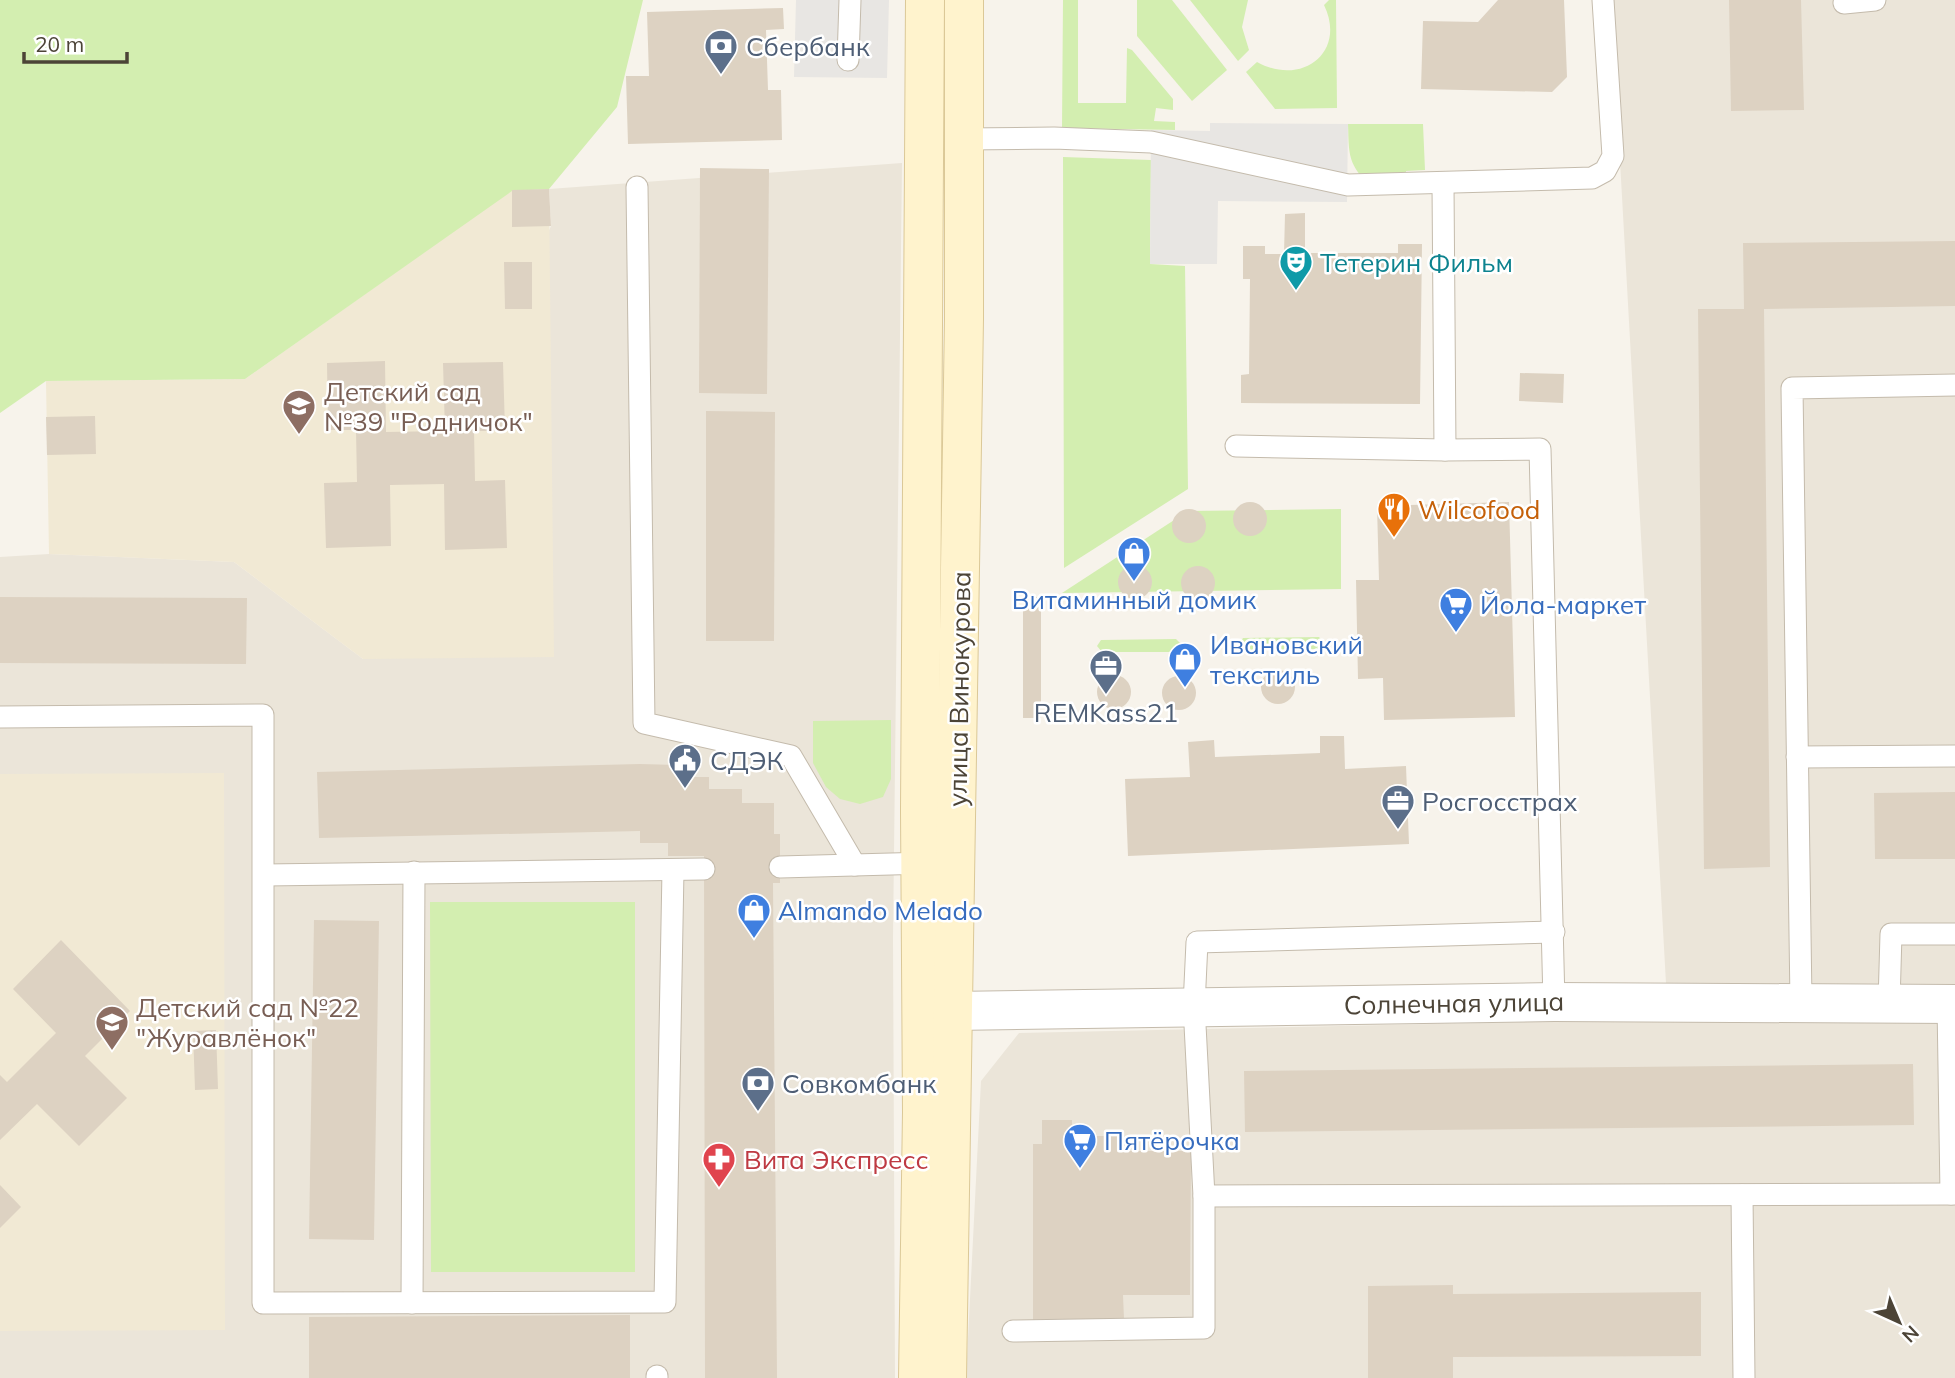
<svg xmlns="http://www.w3.org/2000/svg" width="1955" height="1378" viewBox="0 0 1955 1378" font-family="Mulish,sans-serif">
<rect width="100%" height="100%" fill="#f7f3eb"/>
<g fill="#ebe5d9">
<polygon points="1611,0 1955,0 1955,1378 966,1378 981,1081 1019,1033 1668,1019"/>
<polygon points="902,163 893,939 895,1378 0,1378 0,557 49,554 234,562 363,659 551,226 549,189"/>
</g>
<g fill="#f1e9d4">
<polygon points="549,189 554,657 363,659 234,562 49,554 46,381 245,379 512,190"/>
<polygon points="224,773 225,1330 0,1331 0,774"/>
</g>
<g fill="#d3eeb0">
<polygon points="0,0 643,0 617,107 549,189 512,191 245,379 46,381 0,413"/>
<polygon points="1063,0 1078,0 1078,103 1126,103 1127,48 1132,50 1173,99 1173,110 1156,108 1154,121 1175,122 1175,130 1062,128"/>
<polygon points="1137,0 1172,0 1227,70 1192,101 1137,36"/>
<polygon points="1190,0 1248,0 1242,27 1249,50 1238,61"/>
<path d="M1329,0H1336L1337,108L1275,109L1246,72L1257,62C1302,87 1347,52 1324,5Z"/>
<path d="M1348,124H1423L1425,170L1406,171V180L1366,181C1347,163 1349,149 1348,124Z"/>
<polygon points="1063,157 1151,160 1150,264 1185,266 1188,489 1064,568"/>
<polygon points="1341,509 1341,589 1062,593 1188,511"/>
<polygon points="1319,637 1324,643 1318,649 1244,650 1239,644 1243,638"/>
<polygon points="1176,639 1182,645 1176,652 1102,652 1097,646 1101,640"/>
<polygon points="891,720 891,779 883,797 860,804 840,799 826,787 813,763 813,721"/>
<polygon points="430,902 635,902 635,1272 431,1272"/>
</g>
<g fill="#e8e6e3">
<polygon points="796,0 889,0 887,78 794,77"/>
<polygon points="1210,123 1348,124 1347,202 1218,201 1217,264 1150,264 1151,130 1210,131"/>
</g>
<g fill="#ddd2c2">
<polygon points="1498,0 1564,0 1567,77 1552,92 1421,89 1423,21 1478,22"/>
<polygon points="1729,0 1801,0 1804,110 1731,111"/>
<polygon points="783,8 784,29 766,30 768,90 781,90 782,140 628,144 626,76 649,76 647,12"/>
<polygon points="700,168 769,169 767,394 699,393"/>
<polygon points="549,189 551,226 512,227 512,190"/>
<polygon points="1305,213 1305,253 1398,253 1398,244 1422,244 1420,404 1241,403 1241,375 1249,374 1250,279 1243,279 1243,246 1265,246 1265,254 1284,254 1285,214"/>
<polygon points="1955,241 1955,306 1764,309 1770,867 1704,869 1698,309 1744,309 1743,243"/>
<polygon points="504,262 532,262 532,309 505,309"/>
<polygon points="385,361 386,432 445,431 443,363 503,362 505,431 474,431 475,481 505,480 507,548 445,550 444,484 390,485 391,546 326,548 324,483 357,482 356,430 328,430 327,363"/>
<polygon points="1520,373 1564,374 1563,403 1519,401"/>
<polygon points="706,411 775,412 774,641 706,641"/>
<polygon points="95,416 96,454 47,455 46,417"/>
<polygon points="1509,502 1515,717 1384,720 1383,678 1358,679 1356,580 1379,580 1377,506"/>
<circle cx="1250" cy="519" r="17"/>
<circle cx="1189" cy="526" r="17"/>
<circle cx="1135" cy="582" r="17"/>
<circle cx="1198" cy="583" r="17"/>
<polygon points="0,597 247,598 246,664 0,663"/>
<rect x="1023" y="597" width="18" height="121"/>
<circle cx="1278" cy="687" r="17"/>
<circle cx="1114" cy="692" r="17"/>
<circle cx="1179" cy="693" r="17"/>
<polygon points="1320,736 1344,736 1345,769 1406,766 1409,844 1128,856 1125,779 1190,777 1188,742 1214,740 1215,757 1320,753"/>
<polygon points="640,764 677,765 677,777 709,777 709,789 742,789 742,803 774,803 774,834 780,834 780,883 773,883 777,1378 705,1378 704,856 668,856 668,843 640,843 640,831 319,838 317,772"/>
<polygon points="1955,792 1955,859 1875,859 1874,793"/>
<polygon points="314,920 379,921 374,1240 309,1239"/>
<polygon points="61,940 130,1011 85,1056 127,1098 79,1146 37,1104 0,1140 0,1075 7,1082 56,1033 13,989"/>
<polygon points="216,1030 218,1089 195,1090 193,1031"/>
<polygon points="1913,1064 1914,1125 1245,1132 1244,1071"/>
<polygon points="1042,1120 1072,1120 1072,1136 1124,1136 1124,1151 1191,1151 1190,1295 1123,1295 1124,1319 1033,1320 1033,1144 1042,1144"/>
<polygon points="0,1185 21,1207 0,1228"/>
<polygon points="1453,1285 1453,1294 1701,1292 1701,1356 1453,1357 1453,1378 1368,1378 1368,1286"/>
<polygon points="630,1315 630,1378 309,1378 309,1317"/>
</g>
<g fill="none" stroke-linecap="round" stroke-linejoin="round">
<defs>
<g id="lane">
<polyline points="1844,3 1875,0"/>
<polyline points="848,60 850,0"/>
<polyline points="964,139 1054,138 1151,142 1348,185 1592,178 1605,171 1613,156 1603,0"/>
<polyline points="1443,184 1445,450 1540,449 1554,1002"/>
<polyline points="637,187 644,723 791,756 855,865"/>
<polyline points="1236,446 1445,450"/>
<polyline points="0,717 263,715 263,1303 665,1302 673,870"/>
<polyline points="1797,757 1955,756"/>
<polyline points="780,867 928,863"/>
<polyline points="265,875 704,869"/>
<polyline points="1801,1001 1792,388 1955,385"/>
<polyline points="1889,1003 1891,934 1955,934"/>
<polyline points="1948,1004 1951,1194"/>
<polyline points="1742,1195 1744,1378"/>
<polyline points="1204,1196 1955,1194"/>
<polyline points="412,1303 414,872"/>
<polyline points="1013,1331 1204,1328 1204,1196 1194,1006 1197,942 1554,932"/>
<polyline points="657,1376 657,1378"/>
</g>
<polyline id="street" points="953,1011 1554,1002 1955,1004"/>
<g id="secondary">
<polyline points="918,1378 922,1112 920,811 925,0"/>
<polyline points="947,1378 964,319 964,0"/>
</g>
</defs>
<use href="#lane" stroke="#c4bbac" stroke-width="23"/>
<use href="#street" stroke="#c4bbac" stroke-width="40"/>
<use href="#secondary" stroke="#dbc897" stroke-width="40"/>
<use href="#lane" stroke="#fff" stroke-width="21"/>
<use href="#street" stroke="#fff" stroke-width="38"/>
<use href="#secondary" stroke="#fff3cd" stroke-width="38"/>
</g>
<defs>
<symbol id="bank-pin" viewBox="-11 -11 22 30"><path d="M0 17L-7.5 6A9.5 9.5 0 1 1 7.5 6Z" fill="#5c6f8a" stroke="#fff"/><path d="M-6-4H6V4H-6ZM0-2.3a2.3 2.3 0 1 0 0 4.6a2.3 2.3 0 1 0 0-4.6Z" fill="#fff"/></symbol>
<symbol id="theatre-pin" viewBox="-11 -11 22 30"><path d="M0 17L-7.5 6A9.5 9.5 0 1 1 7.5 6Z" fill="#0f9aa8" stroke="#fff"/><path d="M-5-5.5Q0-4 5-5.5V0Q5 5 0 6Q-5 5-5 0ZM-3.3-2.5H-1v1.5H-3.3ZM1-2.5H3.3v1.5H1ZM-2.8 1Q0 5.5 2.8 1Z" fill="#fff"/></symbol>
<symbol id="school-pin" viewBox="-11 -11 22 30"><path d="M0 17L-7.5 6A9.5 9.5 0 1 1 7.5 6Z" fill="#8d6e63" stroke="#fff"/><path d="M0-5L7-2L0 1L-7-2ZM-4 1L0 2.5L4 1V4Q0 6-4 4Z" fill="#fff"/></symbol>
<symbol id="restaurant-pin" viewBox="-11 -11 22 30"><path d="M0 17L-7.5 6A9.5 9.5 0 1 1 7.5 6Z" fill="#e8710a" stroke="#fff"/><path d="M-5-6h1v4h1v-4h1v4h1v-4h1v5L-1.5 .5V6h-2V.5L-5-1ZM5-6V6H3V1.5H1.5Q1.5-4 5-6Z" fill="#fff"/></symbol>
<symbol id="shop-pin" viewBox="-11 -11 22 30"><path d="M0 17L-7.5 6A9.5 9.5 0 1 1 7.5 6Z" fill="#3f7fe0" stroke="#fff"/><path d="M-5-2.5h2.3a2.7 3.5 0 0 1 5.4 0H5L5.5 6h-11ZM-1.5-2.5h3a1.5 2.3 0 0 0-3 0Z" fill="#fff"/></symbol>
<symbol id="supermarket-pin" viewBox="-11 -11 22 30"><path d="M0 17L-7.5 6A9.5 9.5 0 1 1 7.5 6Z" fill="#3f7fe0" stroke="#fff"/><path d="M-6-5.5h2.5l.6 2H6L4.5 2H-2.5L-4.4-4H-6ZM-1.5 3.2a1.3 1.3 0 1 0 .1 0ZM3 3.2a1.3 1.3 0 1 0 .1 0Z" fill="#fff"/></symbol>
<symbol id="office-pin" viewBox="-11 -11 22 30"><path d="M0 17L-7.5 6A9.5 9.5 0 1 1 7.5 6Z" fill="#5c6f8a" stroke="#fff"/><path d="M-6-3h4V-5.5h4V-3h4V5H-6ZM-1-4.5V-3h2v-1.5ZM-6 0V1H6V0Z" fill="#fff"/></symbol>
<symbol id="civic-pin" viewBox="-11 -11 22 30"><path d="M0 17L-7.5 6A9.5 9.5 0 1 1 7.5 6Z" fill="#5c6f8a" stroke="#fff"/><path d="M-.6-6.5H3V-4.5H.6V-3L4-1V1h2V6H-6V1h2V-1L-.6-3ZM-1.2 2.5V6h2.4V2.5Z" fill="#fff"/></symbol>
<symbol id="pharmacy-pin" viewBox="-11 -11 22 30"><path d="M0 17L-7.5 6A9.5 9.5 0 1 1 7.5 6Z" fill="#e0444e" stroke="#fff"/><path d="M-2-6h4v4h4v4h-4v4h-4v-4h-4v-4h4Z" fill="#fff"/></symbol>
</defs>
<g fill-rule="evenodd">
<use href="#bank-pin" x="702" y="27" width="38" height="52"/>
<use href="#theatre-pin" x="1277" y="243" width="38" height="52"/>
<use href="#school-pin" x="280" y="387" width="38" height="52"/>
<use href="#restaurant-pin" x="1375" y="490" width="38" height="52"/>
<use href="#shop-pin" x="1115" y="534" width="38" height="52"/>
<use href="#supermarket-pin" x="1437" y="585" width="38" height="52"/>
<use href="#shop-pin" x="1166" y="640" width="38" height="52"/>
<use href="#office-pin" x="1087" y="647" width="38" height="52"/>
<use href="#civic-pin" x="666" y="741" width="38" height="52"/>
<use href="#office-pin" x="1379" y="782" width="38" height="52"/>
<use href="#shop-pin" x="735" y="891" width="38" height="52"/>
<use href="#school-pin" x="93" y="1003" width="38" height="52"/>
<use href="#bank-pin" x="739" y="1064" width="38" height="52"/>
<use href="#supermarket-pin" x="1061" y="1121" width="38" height="52"/>
<use href="#pharmacy-pin" x="700" y="1140" width="38" height="52"/>
</g>
<g text-anchor="middle" dominant-baseline="central" stroke-width="5" stroke-linejoin="round" paint-order="stroke">
<g font-size="26" fill="#4e5e75" stroke="#fff" text-anchor="start">
<text x="746" y="46">Сбербанк</text>
<text x="1106" y="712" text-anchor="middle">REMKass21</text>
<text x="710" y="760">СДЭК</text>
<text x="1422" y="801">Росгосстрах</text>
<text x="782" y="1083">Совкомбанк</text>
</g>
<g font-size="26" fill="#0d838f" stroke="#fff" text-anchor="start">
<text x="1320" y="262">Тетерин Фильм</text>
</g>
<g font-size="26" fill="#785e54" stroke="#fff" text-anchor="start">
<text x="324" y="391">Детский сад<tspan x="324" dy="30">№39 "Родничок"</tspan></text>
<text x="136" y="1007">Детский сад №22<tspan x="136" dy="30">"Журавлёнок"</tspan></text>
</g>
<g font-size="26" fill="#c56008" stroke="#fff" text-anchor="start">
<text x="1418" y="509">Wilcofood</text>
</g>
<g font-size="26" fill="#366cbe" stroke="#fff" text-anchor="start">
<text x="1134" y="599" text-anchor="middle">Витаминный домик</text>
<text x="1480" y="604">Йола-маркет</text>
<text x="1210" y="644">Ивановский<tspan x="1210" dy="30">текстиль</tspan></text>
<text x="778" y="910">Almando Melado</text>
<text x="1104" y="1140">Пятёрочка</text>
</g>
<g font-size="26" fill="#4c4437" stroke="#fff">
<text transform="translate(959 689) rotate(-89)">улица Винокурова</text>
<text transform="translate(1454 1003) rotate(-1)">Солнечная улица</text>
</g>
<g font-size="26" fill="#be3a42" stroke="#fff" text-anchor="start">
<text x="744" y="1159">Вита Экспресс</text>
</g>
</g>
<g transform="translate(1899 1322) rotate(136)" stroke="#ffffff" stroke-width="5" paint-order="stroke">
<path d="M0-5L12 26L0 18L-12 26Z" fill="#4c4437"/>
<text y="-10" font-size="19" font-weight="bold" text-anchor="middle" fill="#4c4437">N</text>
</g>
<path d="M24 52v10h103v-10" fill="none" stroke="#4c4437" stroke-width="3.5"/>
<text x="35" y="52" font-size="21" fill="#4c4437" stroke="#ffffff" stroke-width="5" paint-order="stroke">20 m</text>
</svg>
